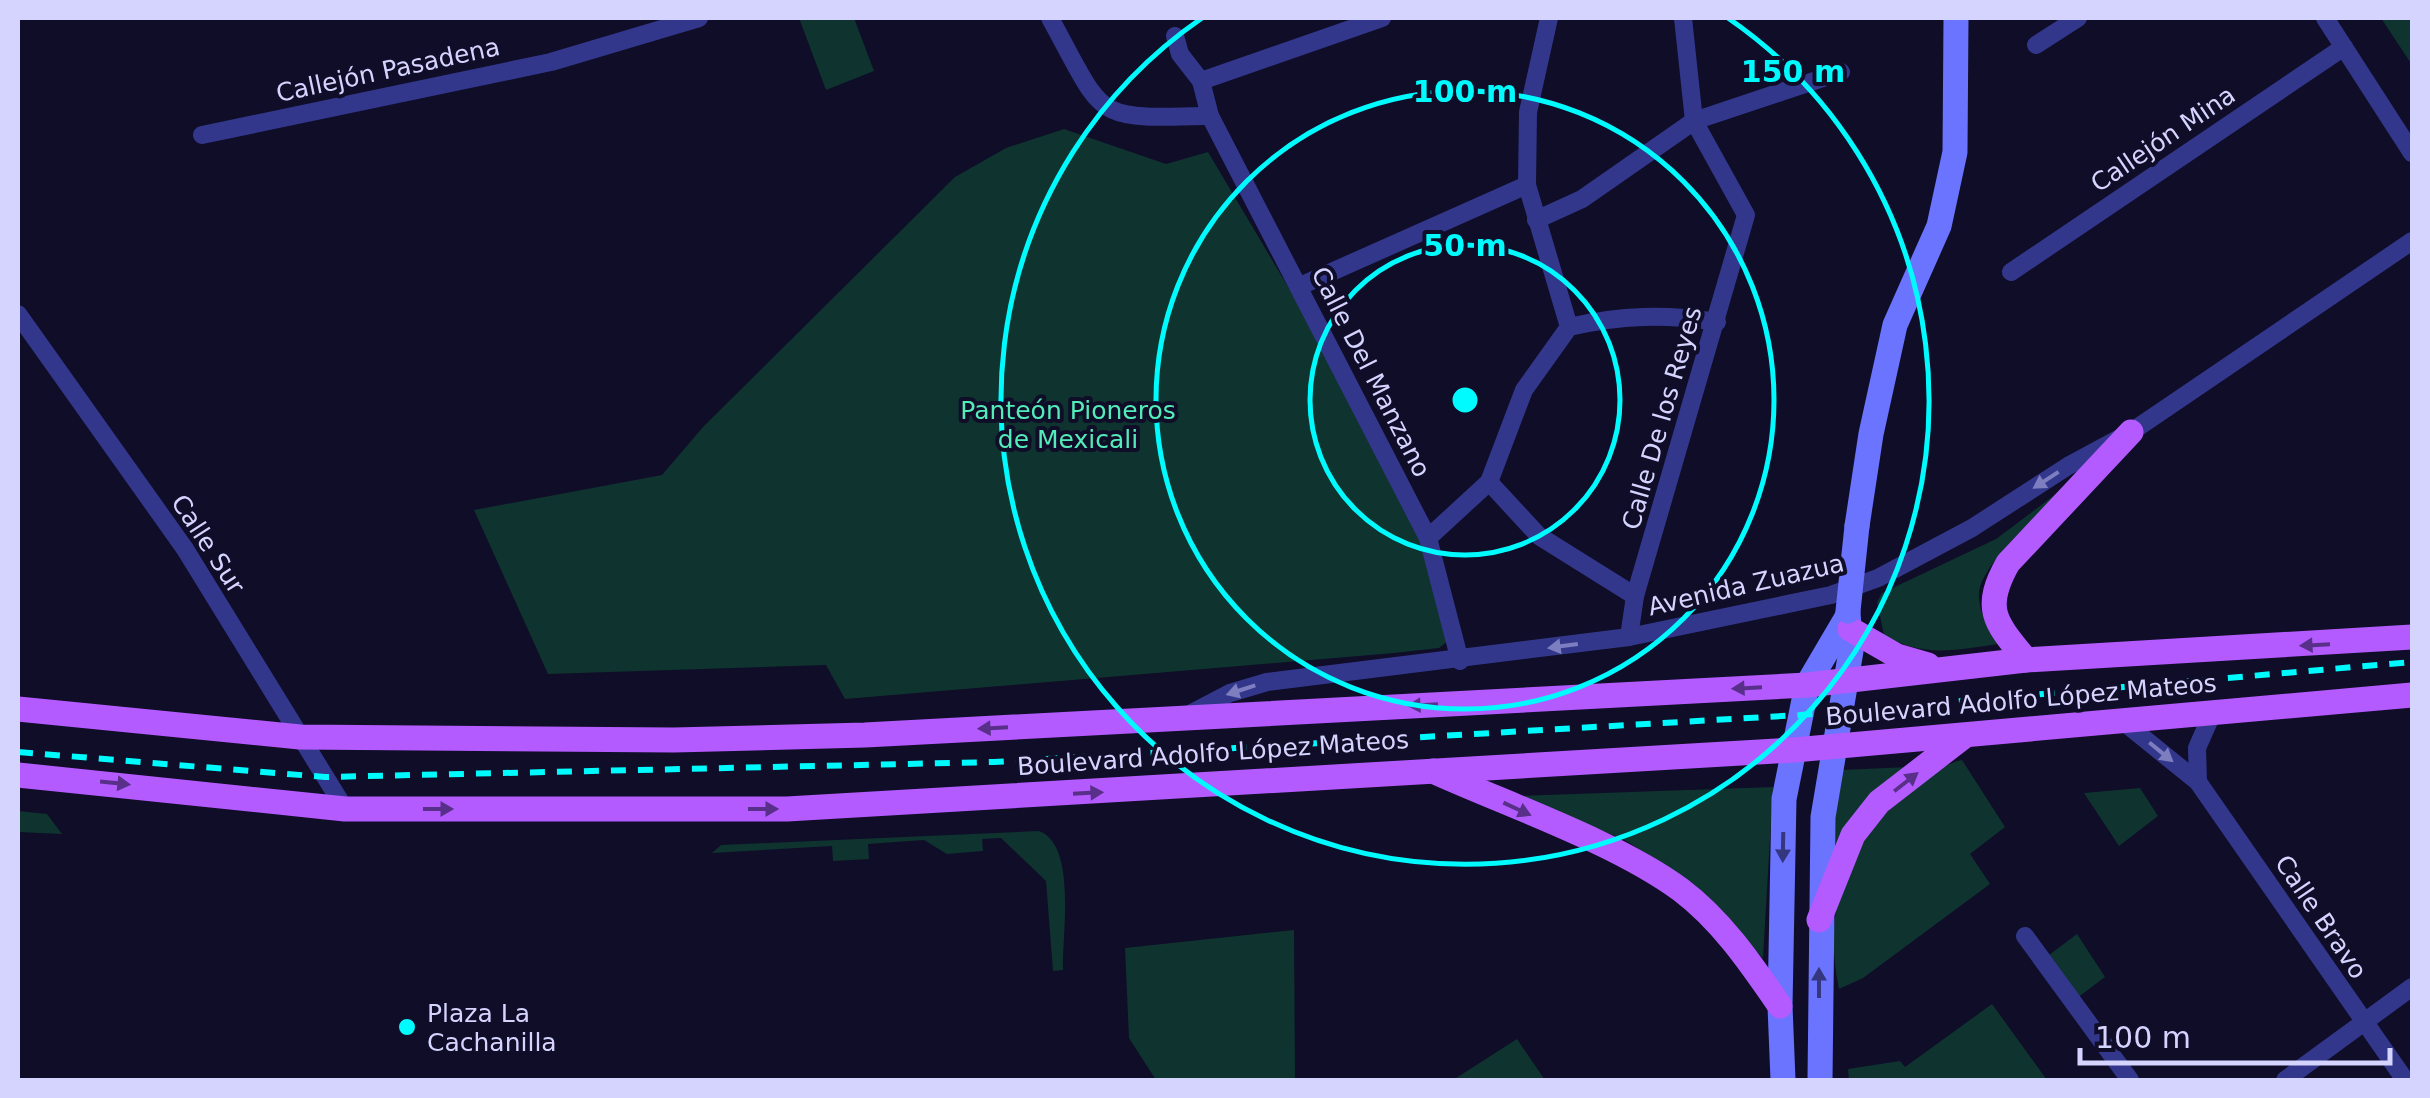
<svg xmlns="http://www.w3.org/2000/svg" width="2430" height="1098" viewBox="0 0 2430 1098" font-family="'DejaVu Sans',sans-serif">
<rect width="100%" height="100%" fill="#0f0d28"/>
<g fill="#0f332f">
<polygon points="799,18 854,18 874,71 826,90"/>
<polygon points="2381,18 2412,18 2412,65"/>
<polygon points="1064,129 1166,164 1208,152 1322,344 1421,539 1448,641 1439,648 1394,653 845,699 826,665 548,674 474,510 662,475 703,427 955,177 1006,148"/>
<path d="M2081,475C2056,499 1982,559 1979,593C1978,612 1989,630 1999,644C1956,650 1922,658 1884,635L1877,602L1882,593L1996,539Z"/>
<path d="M1962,760L2005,827L1970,854L1990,884L1863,978L1839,989C1822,908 1846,843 1910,791C1927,777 1940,765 1962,760Z"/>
<polygon points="1909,767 1826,872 1841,770"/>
<polygon points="1773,787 1763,958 1670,868 1623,839 1516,796"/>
<polygon points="2140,788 2158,816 2119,846 2084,793"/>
<polygon points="18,811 47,814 62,834 18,832"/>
<path d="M1039,831C1077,845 1062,934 1063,970L1053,971L1046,881L1001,838L982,839L983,851L947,854L924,840L868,844L869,859L833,861L832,846L712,853L721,845Z"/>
<polygon points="1294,930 1295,1080 1156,1080 1129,1038 1125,948"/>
<polygon points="2077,934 2105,977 2073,1001 2045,958"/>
<polygon points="1992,1004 2047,1080 1849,1080 1848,1069 1900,1061 1905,1067"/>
<polygon points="1517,1039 1545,1080 1453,1080"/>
</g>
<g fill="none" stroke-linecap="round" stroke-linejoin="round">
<g stroke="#33378c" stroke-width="18">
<path d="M1050,18C1106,120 1091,119 1210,116"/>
<polyline points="1549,18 1528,112 1527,185 1569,327"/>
<polyline points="2325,18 2412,153"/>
<polyline points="1175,36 1180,54 1201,81"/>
<polyline points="2036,45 2078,18"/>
<polyline points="1201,81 1210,116 1428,538 1460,661"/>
<polyline points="1201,81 1382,18"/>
<polyline points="202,135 551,62 699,18"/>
<polyline points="1536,220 1582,199 1694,121 1841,72"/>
<polyline points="2011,272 2344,47"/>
<polyline points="1300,286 1527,185"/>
<polyline points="18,314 185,549 345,809"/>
<polyline points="1489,482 1539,536 1635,596"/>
<path d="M1428,538L1489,482L1524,390L1569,327C1621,315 1665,314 1717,322"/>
<polyline points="1629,637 1635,596 1746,215 1694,121 1683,18"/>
<polyline points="1188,715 1230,693 1267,682 1629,637 1831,595 1878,578 1972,528 2068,466 2131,432 2412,241"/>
<polyline points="2125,723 2198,782 2405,1080"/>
<polyline points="2198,782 2197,748 2212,714"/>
<polyline points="2025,936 2130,1080"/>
<polyline points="2285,1080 2412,987"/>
</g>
<g stroke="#6b74ff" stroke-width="25">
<polyline points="1857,526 1871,434 1895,325 1939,226 1955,152 1956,18"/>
<polyline points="1783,1080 1780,1006 1784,799 1807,685 1847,617"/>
<polyline points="1820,1080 1823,817 1851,651 1848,613"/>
</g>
<g stroke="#b45bff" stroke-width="25">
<polyline points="1850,629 1897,656 1928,665"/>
<path d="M2026,660C1995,622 1982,609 2008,563L2131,432"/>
<polyline points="18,709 300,737 674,740 865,735 1807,685 2026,660 2412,637"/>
<path d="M1433,771C1508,805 1616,842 1681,890C1722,921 1751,964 1780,1006"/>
<polyline points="18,775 345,809 787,809 1794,750 2412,695"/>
<polyline points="1819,920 1853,835 1879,802 1963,737"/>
</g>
<polyline stroke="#00fbff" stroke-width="6" stroke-dasharray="15 12" stroke-linecap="butt" points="18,752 325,777 994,762 1800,715 2412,662"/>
<polyline stroke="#6b74ff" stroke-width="25" points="1848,611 1857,526"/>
</g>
<defs><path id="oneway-solid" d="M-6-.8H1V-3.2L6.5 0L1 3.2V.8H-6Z" transform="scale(2.5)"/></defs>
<g fill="#7c7ec0">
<use href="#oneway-solid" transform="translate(2046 480) rotate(147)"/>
<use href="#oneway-solid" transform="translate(1563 646) rotate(172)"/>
<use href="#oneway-solid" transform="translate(1241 690) rotate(162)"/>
<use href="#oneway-solid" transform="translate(2161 752) rotate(39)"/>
</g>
<g fill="#593089">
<use href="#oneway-solid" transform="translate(2315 645) rotate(177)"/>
<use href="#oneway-solid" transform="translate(1747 688) rotate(177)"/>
<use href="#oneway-solid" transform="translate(1423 705) rotate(177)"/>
<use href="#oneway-solid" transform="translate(993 728) rotate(177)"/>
<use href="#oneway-solid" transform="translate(1906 782) rotate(-38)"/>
<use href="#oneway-solid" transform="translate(115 783) rotate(6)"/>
<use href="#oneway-solid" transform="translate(1088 793) rotate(-3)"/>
<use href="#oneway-solid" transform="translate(438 809)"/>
<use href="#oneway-solid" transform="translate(763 809)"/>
<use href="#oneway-solid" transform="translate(1517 809) rotate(25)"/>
</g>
<g fill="#34367e">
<use href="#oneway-solid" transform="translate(1783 847) rotate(91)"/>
<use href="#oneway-solid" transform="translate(1819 983) rotate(-90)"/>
</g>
<g fill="none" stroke="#00fbff" stroke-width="5">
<circle cx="1465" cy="400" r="155"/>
<circle cx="1465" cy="400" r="309"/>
<path d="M1728 18A464 464 0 1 1 1202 18"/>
</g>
<circle fill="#00fbff" stroke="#0f0d28" stroke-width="4" cx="407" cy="1027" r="10"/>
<g text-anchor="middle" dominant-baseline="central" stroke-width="8" stroke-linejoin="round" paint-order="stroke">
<g font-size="25" fill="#d5d4ff" stroke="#0f0d28">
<text transform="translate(388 70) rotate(-12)">Callejón Pasadena</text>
<text transform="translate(2163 139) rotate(-34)">Callejón Mina</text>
<text transform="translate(1371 372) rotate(63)">Calle Del Manzano</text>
<text transform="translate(1662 418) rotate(-74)">Calle De los Reyes</text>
<text transform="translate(208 544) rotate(57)">Calle Sur</text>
<text transform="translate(1746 585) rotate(-13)">Avenida Zuazua</text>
<text transform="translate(2021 700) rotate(-5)">Boulevard Adolfo López Mateos</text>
<text transform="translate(1213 753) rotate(-4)">Boulevard Adolfo López Mateos</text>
<text transform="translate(2321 917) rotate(56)">Calle Bravo</text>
</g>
<g font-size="25" fill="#53ecb9" stroke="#0f0d28">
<text x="1068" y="410">Panteón Pioneros<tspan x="1068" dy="29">de Mexicali</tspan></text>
</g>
<g font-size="25" fill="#d5d4ff" stroke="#0f0d28" text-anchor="start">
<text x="427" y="1013">Plaza La<tspan x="427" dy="29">Cachanilla</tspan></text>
</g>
</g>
<circle cx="1465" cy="400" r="15" fill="#00fbff" stroke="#0f0d28" stroke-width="5"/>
<g font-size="30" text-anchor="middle" font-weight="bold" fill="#00fbff" stroke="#0f0d28" stroke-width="8" stroke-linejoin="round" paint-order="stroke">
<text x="1793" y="82">150 m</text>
<text x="1465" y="102">100 m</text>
<text x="1465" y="256">50 m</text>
</g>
<rect width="2430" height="1098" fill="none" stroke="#d5d4ff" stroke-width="40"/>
<path d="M2080 1048v15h310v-15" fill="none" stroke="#d5d4ff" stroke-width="5"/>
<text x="2095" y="1048" font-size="30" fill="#d5d4ff" stroke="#0f0d28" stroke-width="8" paint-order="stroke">100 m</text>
</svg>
